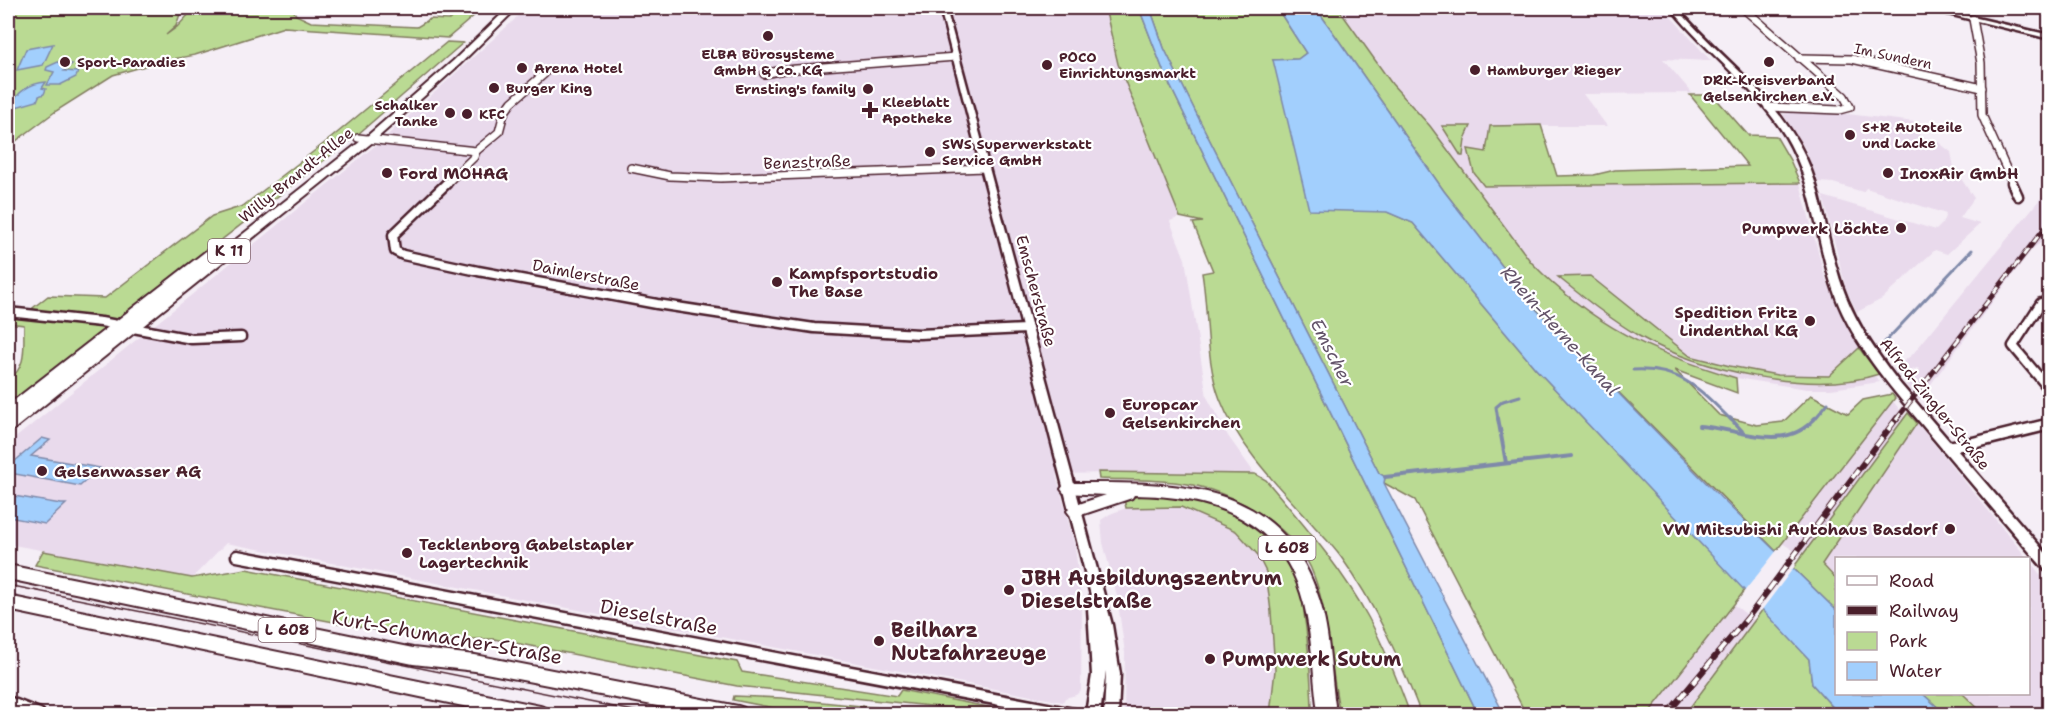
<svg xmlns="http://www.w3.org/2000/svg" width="2057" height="722" viewBox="0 0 2057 722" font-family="'Shantell Sans',sans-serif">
<rect width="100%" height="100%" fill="#f5eef6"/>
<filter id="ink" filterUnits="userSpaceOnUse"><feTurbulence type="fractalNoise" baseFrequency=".0167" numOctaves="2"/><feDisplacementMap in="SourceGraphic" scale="12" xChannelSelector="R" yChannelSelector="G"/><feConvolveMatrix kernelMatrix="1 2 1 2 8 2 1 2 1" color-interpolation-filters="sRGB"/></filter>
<g filter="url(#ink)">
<g fill="#e9daec">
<polygon points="525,8 1105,8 1118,64 1180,217 1170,221 1185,259 1207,397 1228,436 1255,474 1170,472 1056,474 1075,547 1082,605 1081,690 1076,695 1065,698 1063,702 226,543 192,578 8,544 8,444 381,141 513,21"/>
<polygon points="1338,8 1663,8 1711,61 1663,59 1692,93 1583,94 1607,126 1490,126 1486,152 1468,150 1474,173 1484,186 1800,183 1824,274 1843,320 1859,348 1829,376 1777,375 1730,366 1690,356 1590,276 1664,349 1696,361 1775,379 1824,381 1874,375 1880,382 1831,389 1807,389 1736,378 1659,353 1618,333 1583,310 1531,262 1430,126 1392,84"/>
<polygon points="1797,112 1847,114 1915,122 1921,138 1938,142 1951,152 1954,168 1974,198 1960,218 1980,224 1947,254 1935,250 1882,299 1857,312 1846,289 1823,196 1936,230 1942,224 1946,214 1866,188 1863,192 1833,183 1818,182 1806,150 1783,114"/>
<polygon points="2049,188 2049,233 2042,242 2032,249 1919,400 1906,385 1919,369 1917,368 1899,376 1893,369 1912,355"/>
<polygon points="1893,401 1905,417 1803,556 1782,543"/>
<polygon points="1917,423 2027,558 1836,558 1836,579 1822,564"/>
<polygon points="1145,507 1181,507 1198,513 1236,531 1257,554 1266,572 1271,612 1275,670 1270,714 1124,714 1125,653 1117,596 1103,543 1101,520 1110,514 1126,508"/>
<polygon points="2029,560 2049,586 2049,714 1984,714 1963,694 2028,694"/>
<polygon points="1734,605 1754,620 1685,714 1648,714"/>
</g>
<g fill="#bada93" stroke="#827c5f" stroke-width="1.5">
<polygon points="8,8 172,8 180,14 176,26 166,35 177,27 189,14 189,8 292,8 296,15 311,22 417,27 430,19 449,20 463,8 483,8 448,38 284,27 195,55 163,61 113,75 56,111 8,147"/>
<path d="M1105,8H1139L1165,75L1478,714H1421C1400,660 1376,605 1341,557C1333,546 1323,536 1314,526C1279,487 1239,448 1220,399C1205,360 1209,314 1202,273L1213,271L1193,223L1203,222L1180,217L1118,64Z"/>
<polygon points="1150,8 1277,8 1306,53 1298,59 1273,60 1387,212 1413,223 1535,368 1745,590 1648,714 1526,714 1415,500 1384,483 1385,477 1379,473 1200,121 1164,48"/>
<path d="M1316,8H1338L1392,84L1430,126L1531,262C1593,326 1652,353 1736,378L1737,393L1675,370L1719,415L1757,425L1783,422L1811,395L1848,414L1863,400L1892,394L1895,398L1776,551L1534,307L1444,191Z"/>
<path d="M447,42L463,43L357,135L8,405V381C28,365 23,349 24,325L8,323V317L20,318L48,296L105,298L212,216L243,206L331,138Z"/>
<polygon points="1690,95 1713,95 1748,135 1776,136 1790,160 1800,183 1484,186 1474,173 1468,149 1486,152 1490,126 1541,125 1557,176 1594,175 1615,170 1748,166"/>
<polygon points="1442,126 1471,126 1465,139 1463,156 1461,156"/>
<path d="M1590,276L1690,356L1730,366L1777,375L1829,376L1859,348L1879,374C1812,396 1699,371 1639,336C1610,319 1584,298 1558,277Z"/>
<polygon points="1908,413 1917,423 1822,564 1836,579 1836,610 1793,568"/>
<path d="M1098,472L1255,474L1266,480C1302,523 1341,567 1368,617C1385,648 1398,681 1410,714H1340C1330,669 1330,619 1314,576C1297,527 1230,489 1181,483C1155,479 1126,480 1099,479Z"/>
<path d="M1144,495C1198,496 1247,511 1281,555C1288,564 1296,575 1300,587C1303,600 1304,614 1306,628C1309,657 1312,685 1312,714H1270L1275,670L1271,612L1266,572L1257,554L1236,531L1181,507L1126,508L1124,499Z"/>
<polygon points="43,551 192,578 246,569 737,662 742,672 897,696 901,690 1013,712 1007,714 737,686 494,639 423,639 35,565"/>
<polygon points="1763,609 1809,659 1812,684 1839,714 1685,714"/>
<polygon points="1923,694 1963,694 1984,714 1945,714"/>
<polygon points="734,696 782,698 941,714 805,714 733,700"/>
</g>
<g fill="#a2cffd" stroke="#7f89a9" stroke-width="1.5">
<polygon points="1139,8 1150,8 1164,48 1200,121 1379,473 1385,477 1384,483 1504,714 1478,714 1165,75"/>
<polygon points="1277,8 1316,8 1444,191 1534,307 1721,498 1836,610 1836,694 1923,694 1945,714 1839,714 1812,684 1809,659 1535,368 1413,223 1387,212 1309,210 1273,60 1298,59 1306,53"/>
<polygon points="53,44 43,65 17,70 26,49"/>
<polygon points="58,62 72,64 64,71 78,72 76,77 60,85 47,85 54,72 46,70 47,67"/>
<path d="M46,82L42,88L46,89L44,94L39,96L37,101L16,107L11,106C17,92 30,83 46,82Z"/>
<polygon points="42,438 50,440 31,456 100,468 80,486 10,473 8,475 8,467"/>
<polygon points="8,495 61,504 66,504 45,524 8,517"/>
</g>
<polygon fill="#f5eef6" points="1778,549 1795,566 1761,611 1743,593"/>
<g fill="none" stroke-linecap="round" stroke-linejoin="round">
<g stroke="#7f89a9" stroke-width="3">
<polyline points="1883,344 1972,250"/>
<path d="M1633,370C1680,367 1700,389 1731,420"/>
<polyline points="1498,420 1496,407 1503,401 1520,396"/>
<polyline points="1814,420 1828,403"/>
</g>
<g stroke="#7f89a9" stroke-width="4">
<polyline points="1498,418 1506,463"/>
<polyline points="1730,418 1742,431"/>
<path d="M1699,426C1738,428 1785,454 1815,418"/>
<polyline points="1385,477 1572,456"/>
</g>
<defs>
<g id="minor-far2">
<polyline points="1743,8 1844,96 1850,107 1839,110 1768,107"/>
<polyline points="1973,19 1981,63 1982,115 2013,184"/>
<polyline points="1799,58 1852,59 1982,88"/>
<polyline points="764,74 783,70 956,57"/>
<polyline points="358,138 476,151 474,157 446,184"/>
<polyline points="476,151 499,132 504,113 512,102 544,74"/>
<polyline points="631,168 670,176 721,178 985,168"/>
</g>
<g id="minor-far1">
<polyline points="447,183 393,235 395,251 403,255 478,271 657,304 814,328 919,334 1027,329"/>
<polyline points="2012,183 2018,196"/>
<polyline points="2050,302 2041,303 2013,346 2050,390"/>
<polyline points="8,312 101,322 192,339 241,337"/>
</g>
<g id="minor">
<polyline points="1947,447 1973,443 2050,424"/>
<polyline points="237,556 1074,714"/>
<polyline points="8,702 39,714"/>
</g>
<g id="tertiary">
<polygon points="940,8 946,8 1112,625 1120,674 1118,714 1104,714 1106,674 1106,671 1100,714 1086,714 1092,675 1088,608 1093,603"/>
<path d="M1671,8H1677C1719,57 1777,96 1805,156C1822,192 1825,232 1837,270C1849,314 1873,349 1901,385L2050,558V572L2046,571C2008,527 1971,483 1934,439C1901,399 1865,360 1843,314C1816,257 1818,191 1786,137C1756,87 1706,53 1671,8Z"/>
<polygon points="1924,8 1934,8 2050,35 2050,39"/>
</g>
<g id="primary">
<polygon points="508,8 517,8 459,65 374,141 13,430 8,431 8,419 11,416 8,417 8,405 206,251 214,251 215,256 366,137 453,61"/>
<path d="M1069,483C1172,483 1276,477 1317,593C1330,628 1330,668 1335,705L1334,714H1316L1317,705C1313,672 1312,637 1304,604C1283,519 1213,496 1134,495L1132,498L1075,517L1070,515L1067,511L1070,507L1106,495L1064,493L1061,489L1064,485Z"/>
<polygon points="8,565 413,648 475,655 738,706 744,708 747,714 699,714 475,671 413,664 8,579"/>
<polygon points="8,596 540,706 546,708 549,714 501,714 8,610"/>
</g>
</defs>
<use href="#minor-far2" stroke="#4a1f2b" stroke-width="10"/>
<use href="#minor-far1" stroke="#4a1f2b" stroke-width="13"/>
<use href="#minor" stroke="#4a1f2b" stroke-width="15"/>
<use href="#tertiary" stroke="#4a1f2b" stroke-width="5"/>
<use href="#primary" stroke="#4a1f2b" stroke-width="4"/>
<use href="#minor-far2" stroke="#fff" stroke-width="7"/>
<use href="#minor-far1" stroke="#fff" stroke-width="8"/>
<use href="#minor" stroke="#fff" stroke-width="10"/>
<use href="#tertiary" fill="#fff" fill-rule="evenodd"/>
<use href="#primary" fill="#fff" fill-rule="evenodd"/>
<polyline stroke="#4a1f2b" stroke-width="1.5" points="8,585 649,714"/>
<defs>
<polyline id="rail-far1" points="1896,420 2050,221"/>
<polyline id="rail" points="1667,714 1749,616 1897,418"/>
</defs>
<use href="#rail-far1" stroke="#4a1f2b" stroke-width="5"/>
<use href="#rail" stroke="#4a1f2b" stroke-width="6"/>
<use href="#rail-far1" stroke="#fff" stroke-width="3" stroke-dasharray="8" stroke-linecap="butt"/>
<use href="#rail" stroke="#fff" stroke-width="4" stroke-dasharray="10" stroke-linecap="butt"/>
</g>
</g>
<g fill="#4a1f2b" stroke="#fff" stroke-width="2">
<circle cx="768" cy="36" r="6"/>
<circle cx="65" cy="62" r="6"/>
<circle cx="1769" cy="62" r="6"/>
<circle cx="1047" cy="65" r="6"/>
<circle cx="522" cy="68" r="6"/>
<circle cx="1475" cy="70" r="6"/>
<circle cx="494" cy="88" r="6"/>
<circle cx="868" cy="89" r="6"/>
<path d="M867 101h6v6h6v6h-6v6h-6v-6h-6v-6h6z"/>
<circle cx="450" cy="113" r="6"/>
<circle cx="467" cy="114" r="6"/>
<circle cx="1850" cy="135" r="6"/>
<circle cx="930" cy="152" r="6"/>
<circle cx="387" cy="173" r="6"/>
<circle cx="1888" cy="173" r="6"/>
<circle cx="1901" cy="228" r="6"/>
<circle cx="777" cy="282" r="6"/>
<circle cx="1810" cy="321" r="6"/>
<circle cx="1110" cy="413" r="6"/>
<circle cx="42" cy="471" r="6"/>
<circle cx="1950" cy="529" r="6"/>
<circle cx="407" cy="553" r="6"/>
<circle cx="1009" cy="590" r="6"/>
<circle cx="879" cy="641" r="6"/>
<circle cx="1210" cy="659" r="6"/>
</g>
<g text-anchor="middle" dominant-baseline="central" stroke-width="4.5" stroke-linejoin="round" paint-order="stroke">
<g font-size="14" font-weight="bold" fill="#4a1f2b" stroke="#fff" text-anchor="start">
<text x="768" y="54" text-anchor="middle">ELBA Bürosysteme<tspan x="768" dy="16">GmbH &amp; Co. KG</tspan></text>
<text x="1059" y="57">POCO<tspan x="1059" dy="16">Einrichtungsmarkt</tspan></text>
<text x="77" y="62">Sport-Paradies</text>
<text x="534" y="68">Arena Hotel</text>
<text x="1487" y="70">Hamburger Rieger</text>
<text x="1769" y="80" text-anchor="middle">DRK-Kreisverband<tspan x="1769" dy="16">Gelsenkirchen e.V.</tspan></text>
<text x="506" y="88">Burger King</text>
<text x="856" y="89" text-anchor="end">Ernsting's family</text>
<text x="882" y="102">Kleeblatt<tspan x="882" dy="16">Apotheke</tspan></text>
<text x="438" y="105" text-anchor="end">Schalker<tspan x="438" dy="16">Tanke</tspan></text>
<text x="479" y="114">KFC</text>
<text x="1862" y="127">S+R Autoteile<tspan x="1862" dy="16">und Lacke</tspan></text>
<text x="942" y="144">SWS Superwerkstatt<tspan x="942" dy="16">Service GmbH</tspan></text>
</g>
<g font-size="14" fill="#4a1f2b" stroke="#fff">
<text transform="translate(1893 56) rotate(12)">Im Sundern</text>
</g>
<g fill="#fff" stroke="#80626b" stroke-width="1.5">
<rect x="208" y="239" width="42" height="24" rx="4.5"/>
<rect x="1258.5" y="536" width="57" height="24" rx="4.5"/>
<rect x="258.5" y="618" width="57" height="24" rx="4.5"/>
</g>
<g font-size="15" font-weight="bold" fill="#4a1f2b">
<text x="229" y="251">K 11</text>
<text x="1287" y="548">L 608</text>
<text x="287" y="630">L 608</text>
</g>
<g font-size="16" fill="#4a1f2b" stroke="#fff">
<text transform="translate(807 162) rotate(-2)">Benzstraße</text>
<text transform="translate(296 175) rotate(-39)">Willy-Brandt-Allee</text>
<text transform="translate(586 275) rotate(11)">Daimlerstraße</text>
<text transform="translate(1036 291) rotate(75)">Emscherstraße</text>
<text transform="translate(1935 404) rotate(51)">Alfred-Zingler-Straße</text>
</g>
<g font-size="16" font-weight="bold" fill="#4a1f2b" stroke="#fff" text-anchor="start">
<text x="399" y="173">Ford MOHAG</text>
<text x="1900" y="173">InoxAir GmbH</text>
<text x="1889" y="228" text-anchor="end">Pumpwerk Löchte</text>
<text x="789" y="273">Kampfsportstudio<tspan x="789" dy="18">The Base</tspan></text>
<text x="1798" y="312" text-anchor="end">Spedition Fritz<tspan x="1798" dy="18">Lindenthal KG</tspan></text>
<text x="1122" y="404">Europcar<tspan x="1122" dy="18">Gelsenkirchen</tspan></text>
<text x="54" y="471">Gelsenwasser AG</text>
<text x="1938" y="529" text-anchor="end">VW Mitsubishi Autohaus Basdorf</text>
<text x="419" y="544">Tecklenborg Gabelstapler<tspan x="419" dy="18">Lagertechnik</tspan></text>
</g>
<g font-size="18" font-style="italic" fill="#64546a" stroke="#fff">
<text transform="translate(1560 331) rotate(48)">Rhein-Herne-Kanal</text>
<text transform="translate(1332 353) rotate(63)">Emscher</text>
</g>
<g font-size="20" font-weight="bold" fill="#4a1f2b" stroke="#fff" text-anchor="start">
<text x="1021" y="578">JBH Ausbildungszentrum<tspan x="1021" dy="23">Dieselstraße</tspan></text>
<text x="891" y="630">Beilharz<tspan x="891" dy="23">Nutzfahrzeuge</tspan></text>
<text x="1222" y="659">Pumpwerk Sutum</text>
</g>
<g font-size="20" fill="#4a1f2b" stroke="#fff">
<text transform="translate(659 617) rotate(11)">Dieselstraße</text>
<text transform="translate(447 637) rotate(10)">Kurt-Schumacher-Straße</text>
</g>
</g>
<rect width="2057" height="722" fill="none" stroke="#fff" stroke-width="30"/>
<rect x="15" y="15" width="2027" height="692" fill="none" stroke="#4a1f2b" stroke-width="2" filter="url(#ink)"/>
<rect x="1835" y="557" width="195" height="138" fill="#ffffff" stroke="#b7a5aa" stroke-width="1.5"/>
<rect x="1847" y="576" width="30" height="9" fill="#ffffff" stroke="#b7a5aa" stroke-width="1.5"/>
<text x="1889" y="587" font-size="18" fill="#4a1f2b">Road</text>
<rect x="1847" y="606" width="30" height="9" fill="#4a1f2b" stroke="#b7a5aa" stroke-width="1.5"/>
<text x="1889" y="617" font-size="18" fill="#4a1f2b">Railway</text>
<rect x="1847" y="632" width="30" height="18" fill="#bada93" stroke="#b7a5aa" stroke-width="1.5"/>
<text x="1889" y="647" font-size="18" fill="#4a1f2b">Park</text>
<rect x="1847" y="662" width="30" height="18" fill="#a2cffd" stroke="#b7a5aa" stroke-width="1.5"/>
<text x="1889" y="677" font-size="18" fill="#4a1f2b">Water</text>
</svg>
